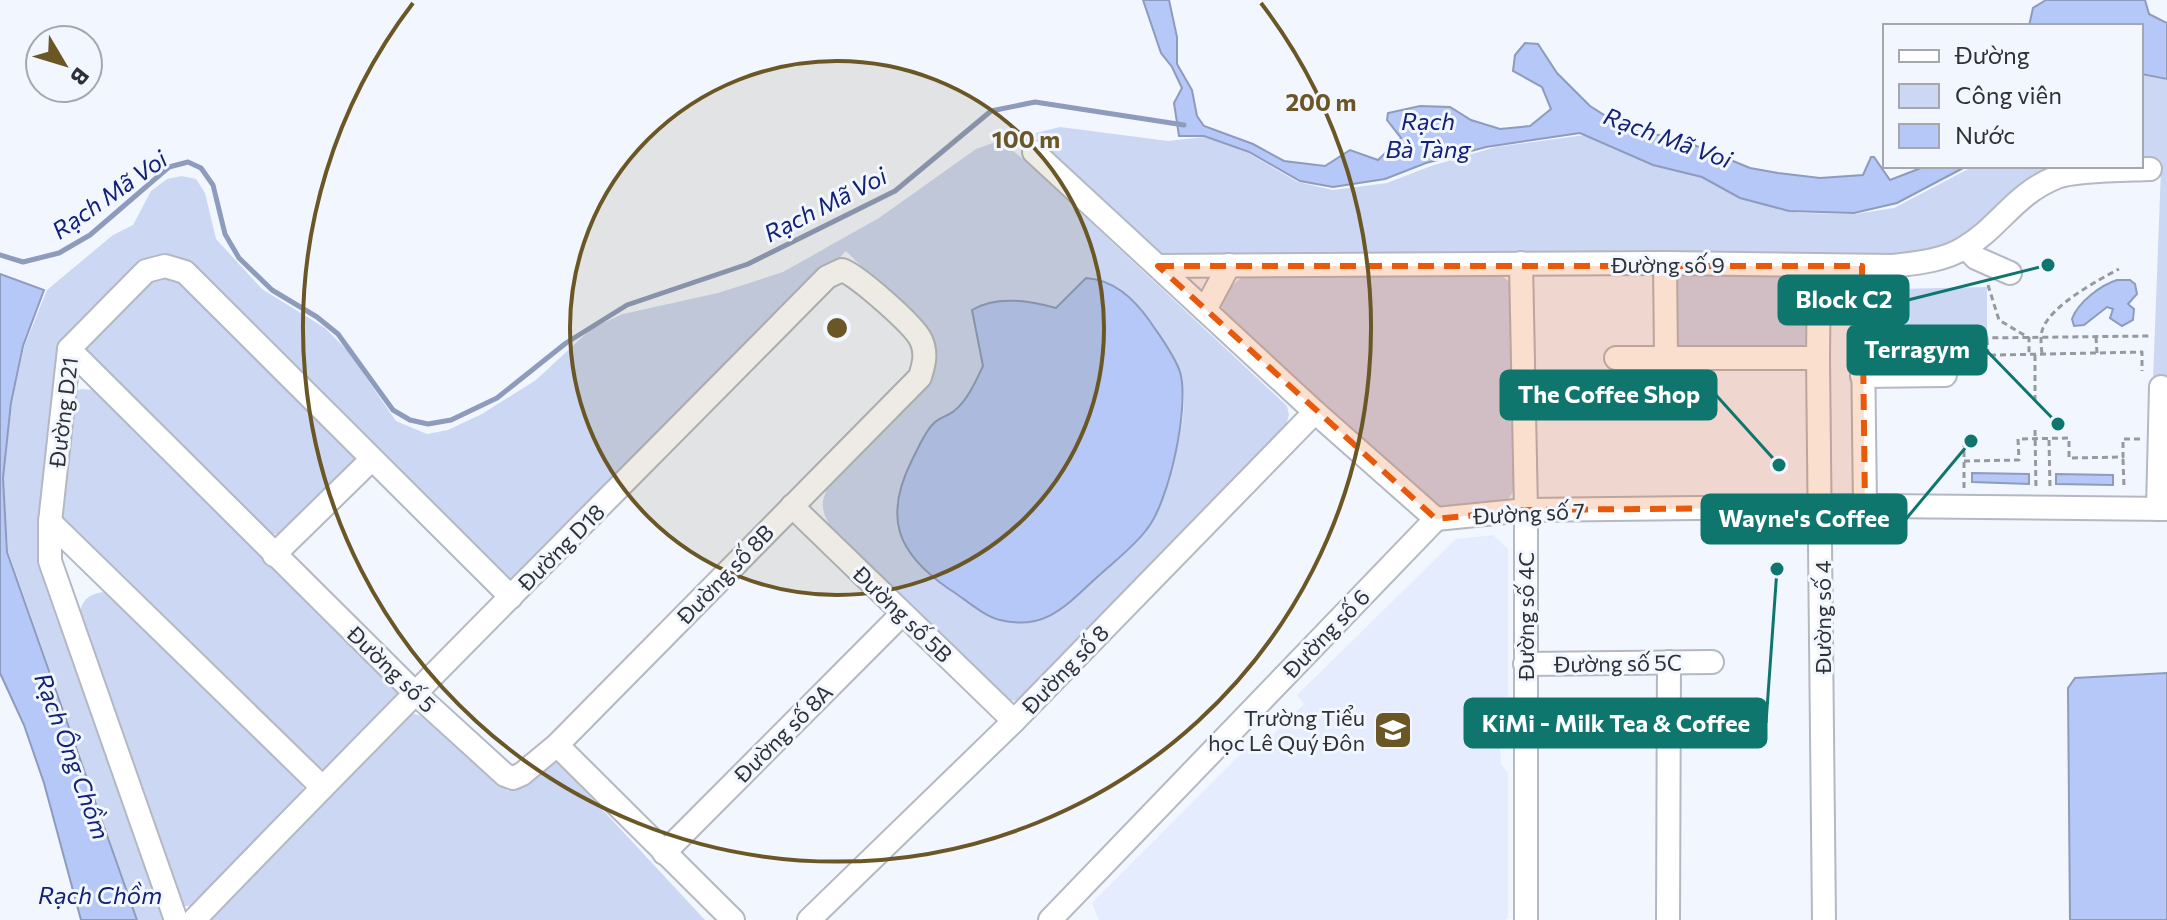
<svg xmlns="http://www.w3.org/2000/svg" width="2167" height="920" viewBox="0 0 2167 920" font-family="Commissioner,sans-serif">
<rect width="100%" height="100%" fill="#f2f6ff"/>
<polygon fill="#e5ecfe" points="1493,535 1508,549 1508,735 1500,745 1501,764 1508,773 1508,918 1505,920 1099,920 1092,903 1246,749 1259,748 1304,704 1297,695 1456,539"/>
<g fill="#cbd7f3" fill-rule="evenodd">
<polygon points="2141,75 2167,80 2167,384 2153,381 2161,169 2158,160 2141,158"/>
<polygon points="1060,127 1168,141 1204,137 1248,153 1298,182 1333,190 1387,183 1431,166 1496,147 1585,135 1653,165 1707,179 1740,198 1799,213 1855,214 1894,208 1974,166 2052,166 2015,192 1966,238 1920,256 1164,257 1032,134"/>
<path d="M993,143L1007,146L1023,159L1287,406L1289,415L1285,428L1019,701L1007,700L1001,695L829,524C820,508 821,498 831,483L928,382L935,365V353L927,332L846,251L524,576L515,581L507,579L175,261L63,342L42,533L168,920H138L8,551L3,479L12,403L24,347L47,290L113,235L133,225L151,191L167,179L182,176L196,179L205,193L216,239L262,289L325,328L347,350L396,421L427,434L448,430L482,414L536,380L592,328L623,314L718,293L783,272L879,218L976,149ZM1086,278C1112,280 1125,295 1141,313C1155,330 1169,348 1178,369C1197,411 1165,488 1149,528L942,584C896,546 884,517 911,462C917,450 923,435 933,424C938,419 947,416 953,411C962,405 982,376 983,365C984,360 981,352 980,347L1032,302L1056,308Z"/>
<polygon points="1674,272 1804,274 1807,281 1808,340 1802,348 1675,349"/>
<polygon points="1247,273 1498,273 1511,283 1515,488 1509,498 1501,505 1441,507 1429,500 1223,312 1221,300 1229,288"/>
<polygon points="173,275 354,454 357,459 279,535 262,531 86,353 85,347 151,279"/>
<polygon points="1987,287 1987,334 1897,335 1896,289"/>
<polygon points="81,389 95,390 399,690 398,697 325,770 312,764 65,524 60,512 72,393"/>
<path d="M106,592L115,595L304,784L301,797L193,906H182L79,615C82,599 90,593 106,592Z"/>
<path d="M411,713L425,717L508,791C527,788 538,768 555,761L560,764L705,920H203L406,714Z"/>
</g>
<g fill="#b5c8f7" stroke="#8d9bbd" stroke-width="2">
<polygon points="1143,0 1169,0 1177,37 1177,64 1192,90 1197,116 1204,126 1253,144 1284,161 1325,166 1350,150 1378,160 1401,138 1387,120 1388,113 1420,106 1450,107 1471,120 1500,129 1530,126 1551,109 1542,87 1513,71 1515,55 1525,43 1538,44 1557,73 1590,106 1628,130 1677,138 1750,168 1778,173 1820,178 1863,175 1871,157 1874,157 1890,180 1926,166 1967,166 1897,203 1854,213 1789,211 1740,198 1702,177 1653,165 1580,133 1486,147 1426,163 1385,179 1333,187 1300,181 1249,152 1204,136 1179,136 1174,103 1182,88 1172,67 1161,53"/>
<polygon points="2046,0 2145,0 2149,14 2167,23 2167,79 2141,74 2141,26 2029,26 2033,8"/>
<polygon points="0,274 44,290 23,346 11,403 3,478 7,552 137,920 81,920 44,783 24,725 0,673"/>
<path d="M1086,278C1114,280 1133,298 1149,320C1159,335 1174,354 1180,372C1190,406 1169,502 1147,529C1133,548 1112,563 1095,579C1066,606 1044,631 1000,620C983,616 964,598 949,589C897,553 883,518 912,460C918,449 924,433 933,424C938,418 948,416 954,411C967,401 976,381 983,366L972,310C997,295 1030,301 1056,308Z"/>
<path d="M2117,280H2130L2135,284L2137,294L2128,304L2134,309L2133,320L2122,326L2110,318L2113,309L2107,307L2084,325L2074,326L2072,319C2078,302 2101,285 2117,280Z"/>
<polygon points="1972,473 2029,474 2029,484 1972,482"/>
<polygon points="2056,474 2113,475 2113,485 2056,484"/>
<polygon points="2167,673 2167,920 2070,920 2068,688 2075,678"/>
</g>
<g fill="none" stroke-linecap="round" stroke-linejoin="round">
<polyline stroke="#8d9bbd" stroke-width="5" points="0,255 23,262 59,253 90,235 169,167 188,162 201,168 213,185 225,234 239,258 272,290 317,317 338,334 393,410 410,420 428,424 451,420 497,398 566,343 627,305 748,264 895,191 991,111 1035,102 1184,125"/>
<defs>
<g id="minor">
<polyline points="1034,152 1315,412 1436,519 1526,510 1879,506 2167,509"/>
<polyline points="1966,248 1976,258 2010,273"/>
<polyline points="1521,263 1526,510 1526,920"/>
<polyline points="1665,263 1666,357"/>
<polyline points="1819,265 1818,358 1824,920"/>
<path d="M1158,266L1665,263L1892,266C1916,263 1943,261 1964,248C1999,228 2014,194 2057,177C2074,170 2129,170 2150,169"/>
<polyline points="1862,266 1865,507"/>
<polyline points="1205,310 1229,265"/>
<path d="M69,349L415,693L505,775L513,778L522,774L557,745L920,377C924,364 927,353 921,340C914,325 857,275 842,270L827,277C616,491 403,703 194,920"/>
<polyline points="1616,358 1818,358"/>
<polyline points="1862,376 1945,375"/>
<polyline points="792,506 1014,721"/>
<polyline points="2158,509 2161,387"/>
<polyline points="50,522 322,787"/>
<polyline points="274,555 371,460"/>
<polyline points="1525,664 1712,662"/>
<polyline points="557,745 733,920"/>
<polyline points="664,853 902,614"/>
<polyline points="176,920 50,561 50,522 69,349 146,271 165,266 185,272 511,597"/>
<polyline points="809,920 1014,721 1315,412"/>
<polyline points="1050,920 1436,519"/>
<polyline points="1668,920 1669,662"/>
</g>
</defs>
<use href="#minor" stroke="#b3b8c2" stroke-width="26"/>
<g stroke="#969aa0" stroke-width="3" stroke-dasharray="6 4" stroke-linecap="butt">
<polyline points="1988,285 1999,320 2029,338 2029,354"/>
<polyline points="1884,332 1898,339 2149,336"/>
<polyline points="2096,337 2097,353"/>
<polyline points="1987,339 1988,355"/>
<path d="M2042,353C2041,346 2040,335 2043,328C2052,305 2098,280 2119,269"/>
<polyline points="1950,356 2142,352 2142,371"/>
<polyline points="2035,401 2035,354"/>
<polyline points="2035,430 2036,490"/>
<polyline points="2049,440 2050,488"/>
<polyline points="1964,441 1964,461 2019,460 2018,439 2069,438 2069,458 2123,457 2123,439 2140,439"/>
<polyline points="2123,459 2124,487"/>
<polyline points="1964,488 1964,461"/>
</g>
<use href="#minor" stroke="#fff" stroke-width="22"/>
</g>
<path fill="#e8590c" fill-opacity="0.2" stroke="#e8590c" stroke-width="6" stroke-dasharray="16 10" stroke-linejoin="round" d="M1158,266H1862L1865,507L1526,510L1436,519Z"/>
<circle cx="837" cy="328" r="267" fill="#6b5725" fill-opacity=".12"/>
<g fill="none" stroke="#6b5725" stroke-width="4">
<circle cx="837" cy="328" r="267"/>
<path d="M1261 3A534 534 0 1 1 413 3"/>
</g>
<defs>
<symbol id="school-square" viewBox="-11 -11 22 22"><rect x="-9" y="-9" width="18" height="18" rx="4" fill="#6b5725" stroke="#f2f6ff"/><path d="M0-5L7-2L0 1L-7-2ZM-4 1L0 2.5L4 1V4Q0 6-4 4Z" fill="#fff"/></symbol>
</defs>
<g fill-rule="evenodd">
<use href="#school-square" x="1371" y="708" width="44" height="44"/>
</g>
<g text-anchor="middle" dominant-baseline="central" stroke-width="6" stroke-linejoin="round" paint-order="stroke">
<g font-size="22" fill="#2f3135" stroke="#f2f6ff">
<text x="1668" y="264">Đường số 9</text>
<text transform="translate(63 412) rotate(-83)">Đường D21</text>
<text transform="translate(1529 513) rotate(-3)">Đường số 7</text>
<text transform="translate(561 547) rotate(-45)">Đường D18</text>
<text transform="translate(725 574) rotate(-46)">Đường số 8B</text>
<text transform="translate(903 614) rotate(44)">Đường số 5B</text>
<text transform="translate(1525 616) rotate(-90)">Đường số 4C</text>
<text transform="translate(1822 617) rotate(-90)">Đường số 4</text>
<text transform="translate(1326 633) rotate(-46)">Đường số 6</text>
<text transform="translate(1618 663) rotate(-1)">Đường số 5C</text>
<text transform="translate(392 669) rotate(44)">Đường số 5</text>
<text transform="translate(1065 669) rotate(-46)">Đường số 8</text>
<text transform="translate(783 733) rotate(-45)">Đường số 8A</text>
</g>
<g font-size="22" fill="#2f3135" stroke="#f2f6ff" text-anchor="end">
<text x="1365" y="717">Trường Tiểu<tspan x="1365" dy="25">học Lê Quý Đôn</tspan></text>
</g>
<g font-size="24" font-style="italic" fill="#112278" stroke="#f2f6ff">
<text x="1428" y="120">Rạch<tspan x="1428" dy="28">Bà Tàng</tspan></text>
<text transform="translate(1668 137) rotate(20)">Rạch Mã Voi</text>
<text transform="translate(109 194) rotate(-35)">Rạch Mã Voi</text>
<text transform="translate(825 204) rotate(-27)">Rạch Mã Voi</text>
<text transform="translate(73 756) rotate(70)">Rạch Ông Chồm</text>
<text x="100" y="894">Rạch Chồm</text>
</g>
</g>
<circle cx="837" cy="328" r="12" fill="#6b5725" stroke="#f2f6ff" stroke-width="4"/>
<g font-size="24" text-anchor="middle" font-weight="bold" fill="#6b5725" stroke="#f2f6ff" stroke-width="6" stroke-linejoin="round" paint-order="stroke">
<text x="1321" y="111">200 m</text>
<text x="1026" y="148">100 m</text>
</g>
<path fill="none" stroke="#0f766e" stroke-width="3" d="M2048 265L1908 300M2058 424L1986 350M1779 465L1716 395M1971 441L1906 519M1777 569L1766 723"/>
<g fill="#0f766e" stroke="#f2f6ff" stroke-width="3">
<circle cx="2048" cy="265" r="8"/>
<circle cx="2058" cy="424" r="8"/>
<circle cx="1779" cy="465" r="8"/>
<circle cx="1971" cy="441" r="8"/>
<circle cx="1777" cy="569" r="8"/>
</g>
<g fill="#0f766e" stroke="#0f766e" stroke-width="3">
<rect x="1779" y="276" width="129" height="48" rx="8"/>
<rect x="1848" y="326" width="138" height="48" rx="8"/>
<rect x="1501" y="371" width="215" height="48" rx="8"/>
<rect x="1702" y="495" width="204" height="48" rx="8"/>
<rect x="1465" y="699" width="301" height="48" rx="8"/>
</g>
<g font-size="24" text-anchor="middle" font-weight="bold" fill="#fff">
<text x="1844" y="308">Block C2</text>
<text x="1917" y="358">Terragym</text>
<text x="1609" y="403">The Coffee Shop</text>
<text x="1804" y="527">Wayne's Coffee</text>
<text x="1616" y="732">KiMi - Milk Tea &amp; Coffee</text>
</g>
<rect x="1883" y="24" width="260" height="144" fill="#f2f6ff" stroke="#a4a7ae" stroke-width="2"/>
<rect x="1899" y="50" width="40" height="12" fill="#ffffff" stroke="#a4a7ae" stroke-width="2"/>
<text x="1955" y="64" font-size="24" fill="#2f3135">Đường</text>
<rect x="1899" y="84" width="40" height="24" fill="#cbd7f3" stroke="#a4a7ae" stroke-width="2"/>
<text x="1955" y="104" font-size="24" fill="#2f3135">Công viên</text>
<rect x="1899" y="124" width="40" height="24" fill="#b5c8f7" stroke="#a4a7ae" stroke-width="2"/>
<text x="1955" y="144" font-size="24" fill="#2f3135">Nước</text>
<g transform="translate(64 64) rotate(128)"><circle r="38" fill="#f2f6ff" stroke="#a4a7ae" stroke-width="2"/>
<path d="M0-6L14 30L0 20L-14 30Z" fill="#6b5725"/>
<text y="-12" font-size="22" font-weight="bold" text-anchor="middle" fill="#2f3135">B</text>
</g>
</svg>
